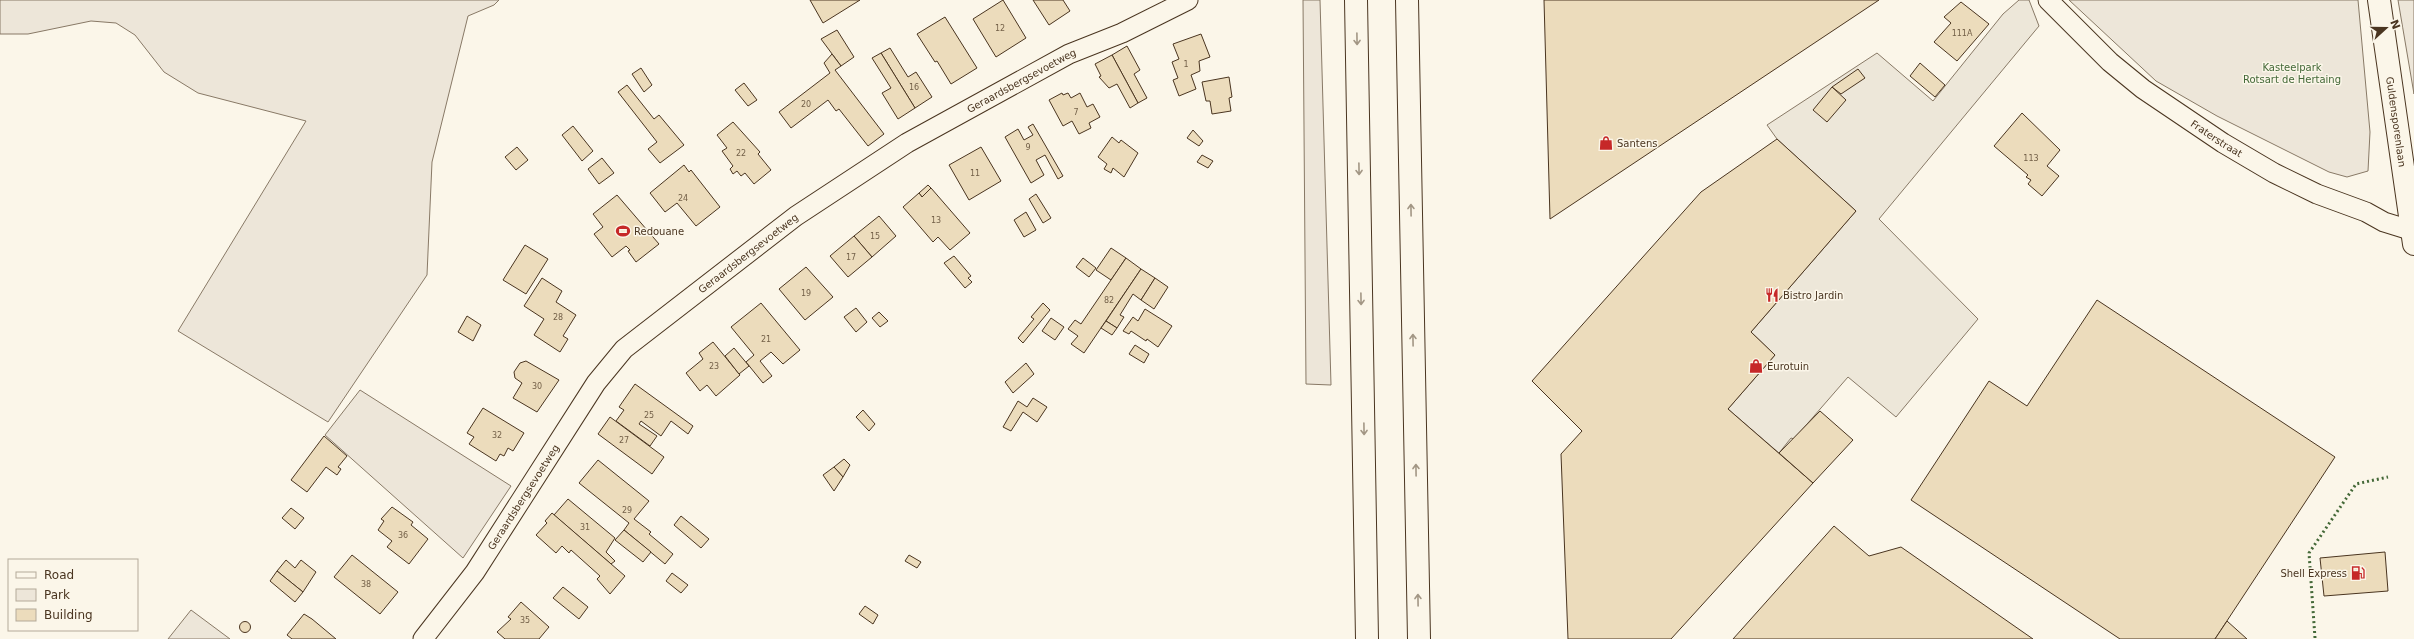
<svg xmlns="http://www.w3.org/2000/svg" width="2414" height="639" viewBox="0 0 2414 639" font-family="'DejaVu Sans',sans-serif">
<rect width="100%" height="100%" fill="#fbf6e9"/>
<g fill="#ede6d9" stroke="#887966">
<polygon points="0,0 499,0 494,5 468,16 432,162 427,275 328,422 178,331 306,121 198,93 164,72 135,35 116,23 91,21 28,34 0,34"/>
<polygon points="1303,0 1320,0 1331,385 1306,384"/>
<polygon points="2069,0 2358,0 2370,132 2368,171 2347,177 2329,172 2217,116 2156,81"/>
<polygon points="2398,0 2414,0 2414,94"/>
<polygon points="360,390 511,486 463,558 325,435"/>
<polygon points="191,610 230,639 168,639"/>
</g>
<polygon fill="#ede7d9" stroke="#887966" points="2019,0 2029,0 2039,26 1879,219 1978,319 1896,417 1848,377 1794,439 1791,438 1779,453 1728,409 1775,355 1751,332 1856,211 1777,139 1767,125 1877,53 1933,101 2003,14"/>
<g fill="#ecdcbc" stroke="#4a3520">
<polygon points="810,0 860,0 823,23"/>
<polygon points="1003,0 1026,38 996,57 973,19"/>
<polygon points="1033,0 1063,0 1070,11 1049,25"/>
<polygon points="1544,0 1879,0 1550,219"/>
<polygon points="1961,2 1989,24 1957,61 1934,42 1951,23 1944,17"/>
<polygon points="945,17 977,68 951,84 937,61 935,62 917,34"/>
<polygon points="837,30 854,57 841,66 821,39"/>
<polygon points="1201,34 1210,57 1199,61 1200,71 1191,75 1196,89 1179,96 1173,80 1178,78 1172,62 1179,59 1173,44"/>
<polygon points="1127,46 1140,70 1134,74 1147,98 1138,103 1112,55"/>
<polygon points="890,48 908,77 916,72 932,97 915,108 881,53"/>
<polygon points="881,53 915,108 898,119 882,93 891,88 872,58"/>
<polygon points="832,54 841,66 835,70 884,134 868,146 839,109 836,111 828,100 791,128 779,112 830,73 824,63"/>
<polygon points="1112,55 1138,103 1130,108 1117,84 1109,88 1099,77 1101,76 1095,64"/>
<polygon points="1920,63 1945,85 1935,97 1910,76"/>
<polygon points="641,68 652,85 644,92 632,74"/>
<polygon points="1858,69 1865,78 1841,94 1832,87"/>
<polygon points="1229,77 1232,97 1229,98 1231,111 1212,114 1210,101 1206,101 1202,82"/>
<polygon points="744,83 757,100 748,106 735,90"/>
<polygon points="627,85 654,119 659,115 684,145 660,163 648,149 657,142 618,92"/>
<polygon points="1832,87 1846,100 1827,122 1813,110"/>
<polygon points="1062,93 1063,95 1068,93 1071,98 1080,93 1087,107 1093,104 1100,117 1089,123 1091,128 1079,134 1072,121 1063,126 1049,100"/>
<polygon points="2022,113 2060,150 2047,166 2059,176 2042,196 2028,184 2031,180 2026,177 2028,175 1994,146"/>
<polygon points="733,122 760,152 758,154 771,170 754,184 745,173 741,176 737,171 733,174 730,169 733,166 722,151 727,148 717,135"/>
<polygon points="1033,124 1063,176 1058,179 1045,155 1036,160 1044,175 1031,183 1005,137 1018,129 1024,140 1033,135 1028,127"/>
<polygon points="573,126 593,151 582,161 562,135"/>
<polygon points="1193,130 1203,141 1199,146 1187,138"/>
<polygon points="1112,137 1119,143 1121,140 1138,153 1124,177 1113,168 1111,173 1104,169 1107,164 1098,157"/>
<polygon points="1777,139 1856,211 1751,332 1775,355 1728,409 1813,483 1671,639 1568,639 1561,454 1582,431 1532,381 1701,192"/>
<polygon points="517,147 528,160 516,170 505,157"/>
<polygon points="981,147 1001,181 969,200 949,165"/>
<polygon points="1202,155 1213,161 1208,168 1197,162"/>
<polygon points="602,158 614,173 599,184 588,169"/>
<polygon points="684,165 689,172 691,170 720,207 696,226 677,203 665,212 650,193"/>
<polygon points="928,185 931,188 922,197 919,193"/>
<polygon points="931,188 970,233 950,250 938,237 933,242 903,207 919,193 922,197"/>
<polygon points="1036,194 1051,218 1043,223 1029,199"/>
<polygon points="617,195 659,244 636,262 628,251 630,250 626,246 612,257 594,234 603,227 593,214"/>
<polygon points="1026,212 1036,230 1024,237 1014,220"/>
<polygon points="879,216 896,236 872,257 854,236"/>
<polygon points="854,236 872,257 848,277 830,256"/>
<polygon points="525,245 548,259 526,294 503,280"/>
<polygon points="1111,248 1126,258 1111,280 1096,270"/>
<polygon points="954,256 971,276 968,278 972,282 965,288 944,263"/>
<polygon points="1083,258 1096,268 1089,277 1076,267"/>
<polygon points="1126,258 1141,269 1084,353 1071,344 1078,336 1068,329 1075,320 1081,324"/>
<polygon points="806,267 833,297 805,320 779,289"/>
<polygon points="1141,269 1155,278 1141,300 1133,294 1120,315 1124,317 1117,328 1106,321"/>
<polygon points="542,278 562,291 556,302 576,315 563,336 568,339 560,352 534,335 544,319 524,306"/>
<polygon points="1155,278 1168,287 1154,309 1141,300"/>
<polygon points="2097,300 2335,457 2215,639 2120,639 1911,500 1989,381 2027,406"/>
<polygon points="761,303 800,350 783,364 771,352 760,361 772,376 763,383 746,362 754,355 731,327"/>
<polygon points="1043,303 1050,310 1023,343 1018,338 1034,319 1031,317"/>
<polygon points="856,308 867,322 856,332 844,317"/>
<polygon points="1145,309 1172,326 1158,347 1147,339 1146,341 1131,331 1129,334 1123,331 1133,317 1138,321"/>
<polygon points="879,312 888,321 880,327 872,318"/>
<polygon points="467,316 481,325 473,341 458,332"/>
<polygon points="1051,318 1064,327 1055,340 1042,331"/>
<polygon points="1106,321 1117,328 1112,335 1101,328"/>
<polygon points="713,342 740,375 716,396 707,385 700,391 686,373 703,359 699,353"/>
<polygon points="1135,345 1149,354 1144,363 1129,354"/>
<polygon points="734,348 749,366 739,374 725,356"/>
<polygon points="526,361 559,380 537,412 513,398 522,383 515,378 514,372 520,363"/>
<polygon points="1026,363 1034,374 1013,393 1005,382"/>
<polygon points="635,384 693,426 688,434 671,421 661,436 641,421 639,424 657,436 650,446 616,421 624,410 619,407"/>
<polygon points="1033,398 1047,407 1037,422 1023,412 1011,431 1003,427 1018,401 1027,407"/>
<polygon points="483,408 524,433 513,451 508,448 504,456 500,454 496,461 469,444 474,437 467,433"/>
<polygon points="863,410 875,424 869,431 856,417"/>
<polygon points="1820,411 1853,440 1813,483 1779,453"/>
<polygon points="610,417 664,457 652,474 598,434"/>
<polygon points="324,436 347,456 338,467 341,469 337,475 326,467 307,492 291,480"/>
<polygon points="844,459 850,465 843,477 834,467"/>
<polygon points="598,460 649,501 634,519 651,532 649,534 673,554 665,564 624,530 629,523 579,483"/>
<polygon points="834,467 843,477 834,491 823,475"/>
<polygon points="568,499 615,538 606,552 615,561 611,564 554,515"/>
<polygon points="392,507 413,522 411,525 428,539 409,564 387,547 392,541 378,530 384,521 381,519"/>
<polygon points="291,508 304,518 295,529 282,518"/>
<polygon points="552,513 625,576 610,594 597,579 600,576 571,550 569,553 562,546 556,553 536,535 547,523 545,521"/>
<polygon points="681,516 709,539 701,548 674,525"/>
<polygon points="1834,526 1869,556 1901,547 2033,639 1733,639"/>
<polygon points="624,530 651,552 643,562 615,540"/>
<polygon points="2385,552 2388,591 2324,596 2320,558"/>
<polygon points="352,555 398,592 380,614 334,577"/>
<polygon points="909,555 921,562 917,568 905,561"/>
<polygon points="286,560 295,568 301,560 316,572 303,592 277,571"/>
<polygon points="277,571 303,592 295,602 270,581"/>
<polygon points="672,573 688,585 681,593 666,581"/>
<polygon points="563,587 588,607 579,619 553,598"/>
<polygon points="521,602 549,627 539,639 505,639 497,632 511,619 508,617"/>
<polygon points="865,606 878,615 873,624 859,614"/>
<polygon points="304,614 312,619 336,639 292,639 287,635"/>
<polygon points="2227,621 2247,639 2215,639"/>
<circle cx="245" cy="627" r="5.5"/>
</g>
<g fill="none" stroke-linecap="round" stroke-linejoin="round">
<defs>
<g id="minor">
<path id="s1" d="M2048,0L2110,62L2143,89L2223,143L2274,173L2317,194L2366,212L2384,222L2413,231"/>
<path id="s2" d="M423,639L475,572L596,383L624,349L796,216L907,143L1069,54L1122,33L1188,0"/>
</g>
<g id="secondary">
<path id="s3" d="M2379,0L2414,244"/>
</g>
<g id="motorway">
<polyline points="1356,0 1367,639"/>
<polyline points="1407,0 1419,639"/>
</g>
</defs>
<use href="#minor" stroke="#4a3520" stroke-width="21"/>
<use href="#secondary" stroke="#4a3520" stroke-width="24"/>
<use href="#motorway" stroke="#4a3520" stroke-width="24"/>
<use href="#minor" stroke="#fbf6e9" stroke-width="19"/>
<use href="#secondary" stroke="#fbf6e9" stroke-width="22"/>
<use href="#motorway" stroke="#fbf6e9" stroke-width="22"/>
<polyline stroke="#436837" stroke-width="3" stroke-dasharray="2 3" stroke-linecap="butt" points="2315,638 2309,553 2356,484 2388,477"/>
</g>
<defs><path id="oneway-shaft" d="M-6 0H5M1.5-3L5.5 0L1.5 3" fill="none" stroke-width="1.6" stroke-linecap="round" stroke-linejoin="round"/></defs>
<g stroke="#a29684">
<use href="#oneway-shaft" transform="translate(1357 39) rotate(89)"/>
<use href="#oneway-shaft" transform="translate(1359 169) rotate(89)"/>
<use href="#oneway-shaft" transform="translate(1411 210) rotate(-91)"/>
<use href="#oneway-shaft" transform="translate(1361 299) rotate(89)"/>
<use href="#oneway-shaft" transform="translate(1413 340) rotate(-91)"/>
<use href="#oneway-shaft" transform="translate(1364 429) rotate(89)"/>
<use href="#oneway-shaft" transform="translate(1416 470) rotate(-91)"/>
<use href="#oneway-shaft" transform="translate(1418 600) rotate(-91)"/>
</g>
<defs>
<symbol id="shop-bare" viewBox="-9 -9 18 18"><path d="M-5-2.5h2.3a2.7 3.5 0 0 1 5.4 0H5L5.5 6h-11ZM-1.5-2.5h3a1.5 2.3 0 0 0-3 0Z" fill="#c62828" stroke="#fbf6e9" stroke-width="2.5" paint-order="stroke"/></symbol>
<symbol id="stadium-bare" viewBox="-9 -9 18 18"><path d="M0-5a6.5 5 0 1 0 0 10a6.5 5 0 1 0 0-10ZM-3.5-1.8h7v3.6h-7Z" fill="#c62828" stroke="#fbf6e9" stroke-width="2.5" paint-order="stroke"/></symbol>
<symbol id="restaurant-bare" viewBox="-9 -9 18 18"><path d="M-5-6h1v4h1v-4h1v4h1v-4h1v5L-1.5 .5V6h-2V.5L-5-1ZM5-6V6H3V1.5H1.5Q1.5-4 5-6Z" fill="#c62828" stroke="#fbf6e9" stroke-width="2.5" paint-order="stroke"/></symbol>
<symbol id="fuel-bare" viewBox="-9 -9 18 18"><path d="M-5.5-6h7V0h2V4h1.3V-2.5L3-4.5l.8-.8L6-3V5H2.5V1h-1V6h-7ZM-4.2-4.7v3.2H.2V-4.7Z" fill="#c62828" stroke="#fbf6e9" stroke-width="2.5" paint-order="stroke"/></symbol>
</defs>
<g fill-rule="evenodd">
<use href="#shop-bare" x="1596" y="133" width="20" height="20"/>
<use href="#stadium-bare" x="613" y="221" width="20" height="20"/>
<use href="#restaurant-bare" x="1762" y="285" width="20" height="20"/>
<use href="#shop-bare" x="1746" y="356" width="20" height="20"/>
<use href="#fuel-bare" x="2348" y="563" width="20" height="20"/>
</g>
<g text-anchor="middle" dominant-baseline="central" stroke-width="3" stroke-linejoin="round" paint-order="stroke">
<g font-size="8" fill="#725f47">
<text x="1000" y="28">12</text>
<text x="1962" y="33">111A</text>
<text x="1186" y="64">1</text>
<text x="914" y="87">16</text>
<text x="806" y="104">20</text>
<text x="1076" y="112">7</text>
<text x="1028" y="147">9</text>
<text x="741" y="153">22</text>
<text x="2031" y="158">113</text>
<text x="975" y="173">11</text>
<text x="683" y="198">24</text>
<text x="936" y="220">13</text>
<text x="875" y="236">15</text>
<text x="851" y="257">17</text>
<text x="806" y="293">19</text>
<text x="1109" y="300">82</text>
<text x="558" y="317">28</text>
<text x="766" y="339">21</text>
<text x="714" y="366">23</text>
<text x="537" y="386">30</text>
<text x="649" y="415">25</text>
<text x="497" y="435">32</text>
<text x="624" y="440">27</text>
<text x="627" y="510">29</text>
<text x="585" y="527">31</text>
<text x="403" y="535">36</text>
<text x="366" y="584">38</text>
<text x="525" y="620">35</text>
</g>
<g font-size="10" fill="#436837" stroke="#fbf6e9">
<text x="2292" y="67">Kasteelpark<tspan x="2292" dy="12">Rotsart de Hertaing</tspan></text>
</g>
<g font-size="10" fill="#4a3520" stroke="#fbf6e9">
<text stroke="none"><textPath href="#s2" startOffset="834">Geraardsbergsevoetweg</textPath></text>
<text stroke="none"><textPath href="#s3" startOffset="123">Guldensporenlaan</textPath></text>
<text stroke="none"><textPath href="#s1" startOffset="219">Fraterstraat</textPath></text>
<text stroke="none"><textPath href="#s2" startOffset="510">Geraardsbergsevoetweg</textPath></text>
<text stroke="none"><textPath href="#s2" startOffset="174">Geraardsbergsevoetweg</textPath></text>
</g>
<g font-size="10" fill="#4a3520" stroke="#fbf6e9" text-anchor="start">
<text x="1617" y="143">Santens</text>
<text x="634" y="231">Redouane</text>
<text x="1783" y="295">Bistro Jardin</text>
<text x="1767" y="366">Eurotuin</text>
<text x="2347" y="573" text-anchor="end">Shell Express</text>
</g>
</g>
<rect x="8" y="559" width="130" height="72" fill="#fbf6e9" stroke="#b4a999"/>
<rect x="16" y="572" width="20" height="6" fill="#fbf6e9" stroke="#b4a999"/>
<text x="44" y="579" font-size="12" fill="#4a3520">Road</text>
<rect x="16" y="589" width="20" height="12" fill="#ede6d9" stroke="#b4a999"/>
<text x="44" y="599" font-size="12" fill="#4a3520">Park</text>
<rect x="16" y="609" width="20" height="12" fill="#ecdcbc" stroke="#b4a999"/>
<text x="44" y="619" font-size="12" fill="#4a3520">Building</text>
<g transform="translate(2386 28) rotate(69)" stroke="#fbf6e9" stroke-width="3" paint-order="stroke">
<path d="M0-3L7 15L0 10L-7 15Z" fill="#4a3520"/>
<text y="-6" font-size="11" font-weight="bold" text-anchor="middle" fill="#4a3520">N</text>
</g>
</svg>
